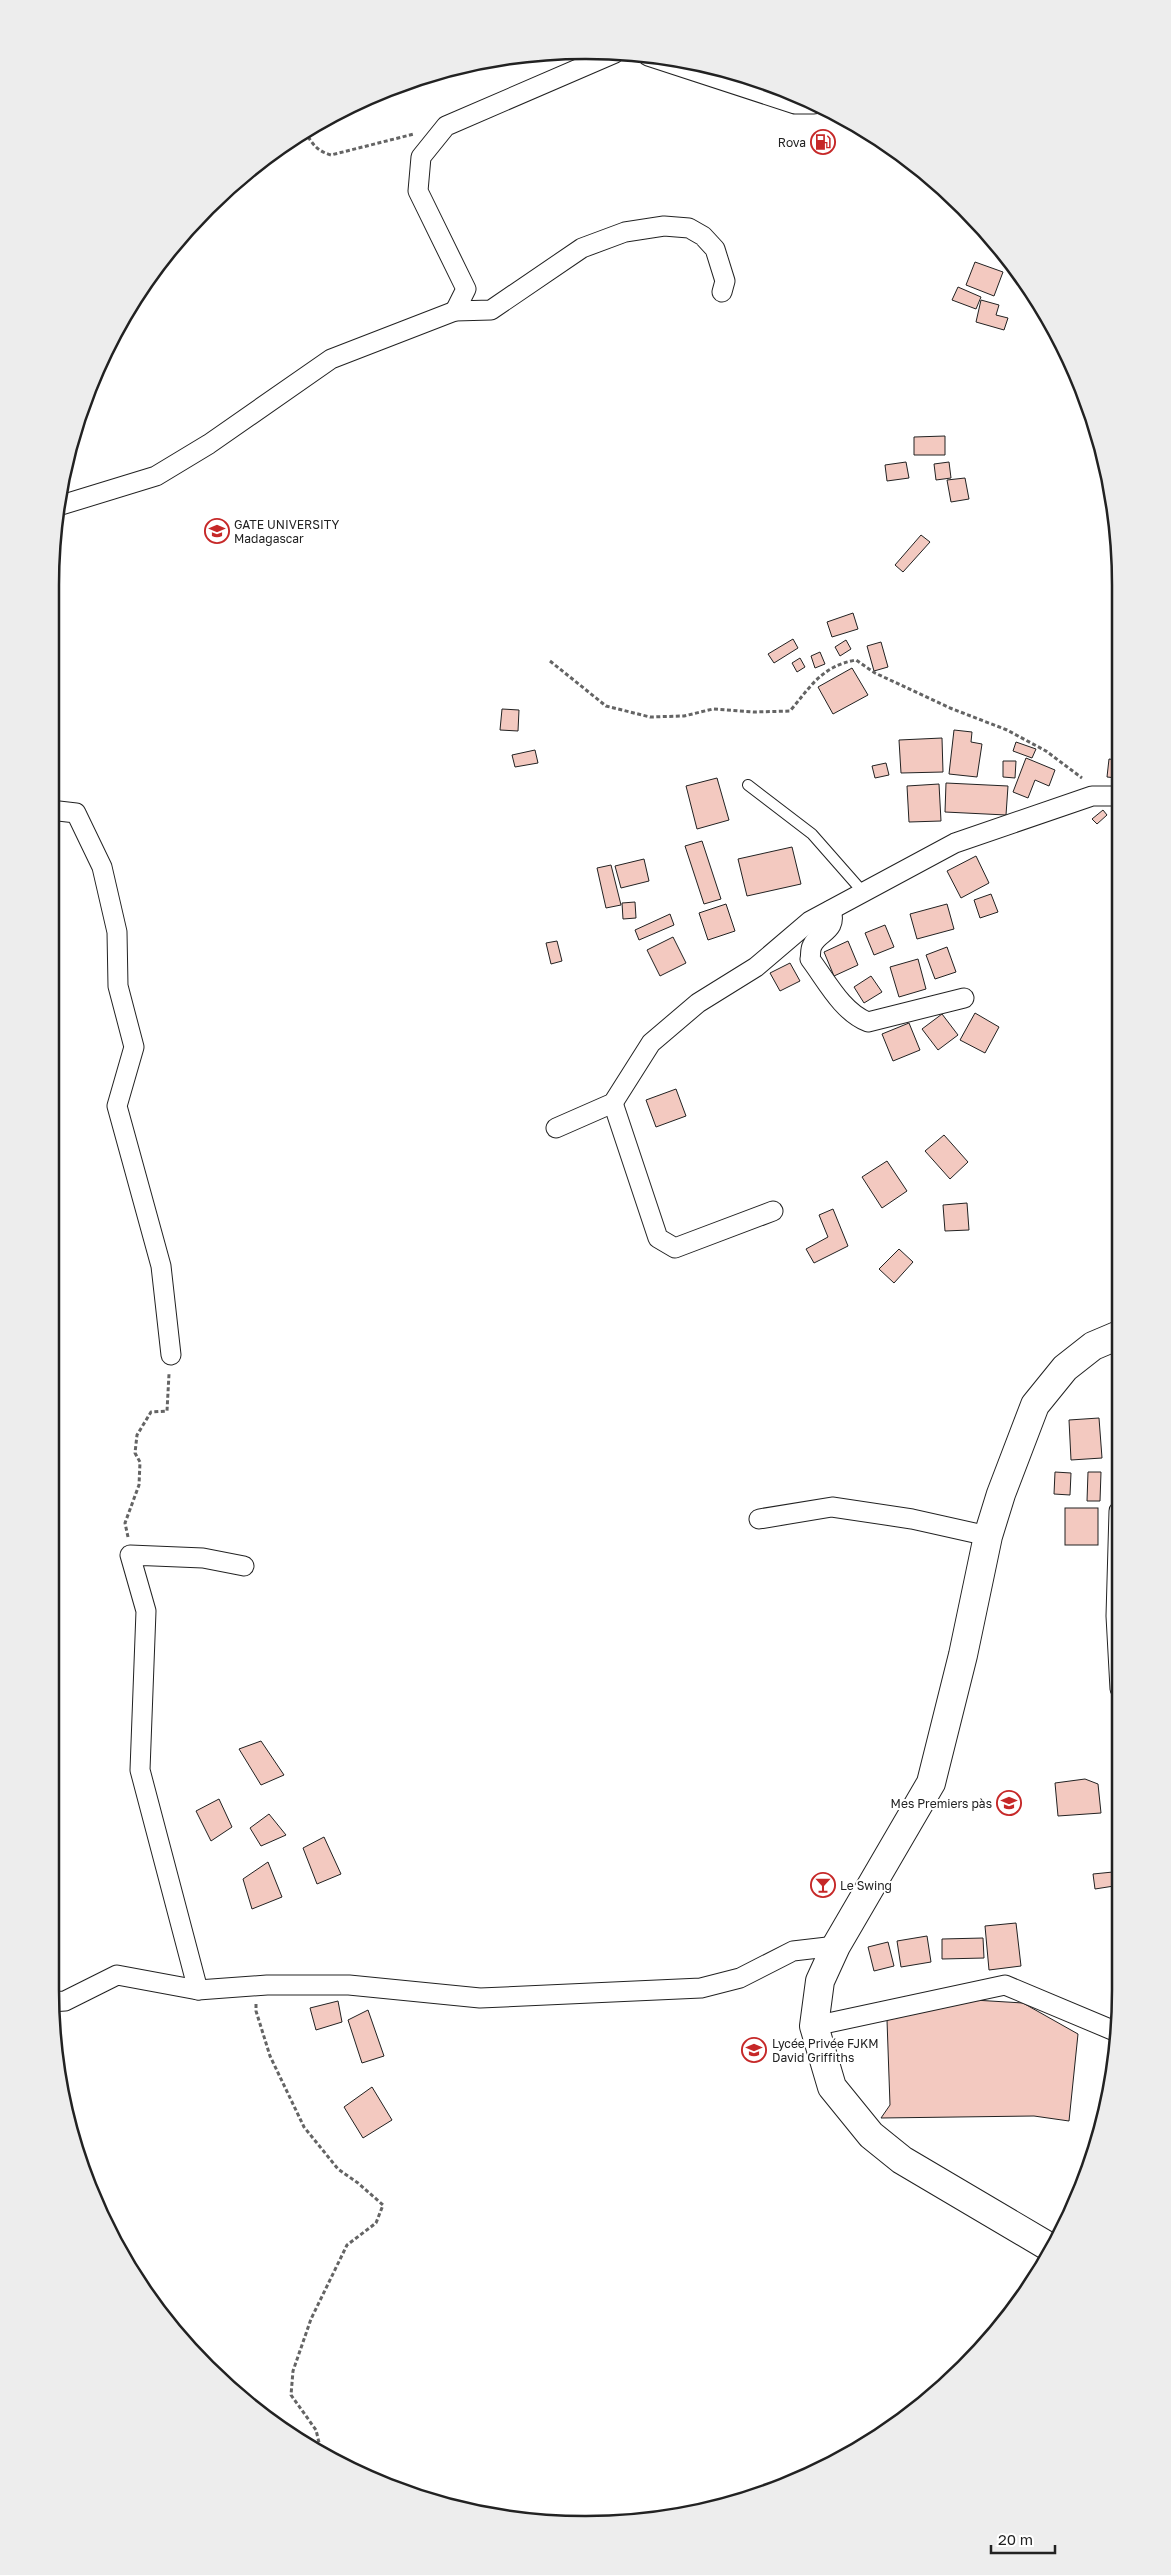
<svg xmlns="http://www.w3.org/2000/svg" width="1171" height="2575" viewBox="0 0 1171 2575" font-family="'Golos Text',sans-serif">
<rect width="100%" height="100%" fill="#fff"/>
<g fill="#f3c9c0" stroke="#222">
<polygon points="975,262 1003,272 994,296 966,285"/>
<polygon points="958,287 981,297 976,309 952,300"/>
<polygon points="981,300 999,305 996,315 1008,318 1004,330 976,322"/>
<polygon points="945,436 945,455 914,455 914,437"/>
<polygon points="906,462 909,478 887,481 885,465"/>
<polygon points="949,462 951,478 936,480 934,464"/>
<polygon points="965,478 969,499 951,502 947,480"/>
<polygon points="921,535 930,542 903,572 895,565"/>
<polygon points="853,613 858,629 832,637 827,622"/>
<polygon points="793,639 798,648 774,663 768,654"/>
<polygon points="846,640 851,649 840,656 835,647"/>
<polygon points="881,642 888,667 874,671 867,646"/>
<polygon points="820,652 825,664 815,668 811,656"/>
<polygon points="800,658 805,667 797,672 792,663"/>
<polygon points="852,668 868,695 833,714 818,687"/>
<polygon points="502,709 519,710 518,731 500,730"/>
<polygon points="954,730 972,732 971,742 982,744 977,777 949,774"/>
<polygon points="942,738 943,772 901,773 899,740"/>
<polygon points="1016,742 1036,749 1032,758 1013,751"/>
<polygon points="535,750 538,763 515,767 512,755"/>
<polygon points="1026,758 1055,770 1049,786 1035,780 1028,798 1013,792"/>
<polygon points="1109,759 1117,760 1117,778 1107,777"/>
<polygon points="1003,761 1016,761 1015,778 1003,777"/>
<polygon points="886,763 889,775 875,778 872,766"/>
<polygon points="717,778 729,820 697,829 686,786"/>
<polygon points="946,783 1008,786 1006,815 945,812"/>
<polygon points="939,784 941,821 909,822 907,786"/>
<polygon points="1103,810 1107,815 1097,824 1092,819"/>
<polygon points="702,841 721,899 704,904 685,846"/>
<polygon points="792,847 801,884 747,896 738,859"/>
<polygon points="976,856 989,883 961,898 947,871"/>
<polygon points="644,859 649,881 621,888 615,866"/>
<polygon points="611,865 621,905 606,908 597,868"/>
<polygon points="991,894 998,912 980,918 974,900"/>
<polygon points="635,902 636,918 623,919 622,903"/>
<polygon points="726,904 735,931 708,940 699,913"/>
<polygon points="947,904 954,929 917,939 910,914"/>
<polygon points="670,914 674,925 639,940 635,930"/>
<polygon points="885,925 894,947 874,955 865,933"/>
<polygon points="673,937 686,963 660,976 647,950"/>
<polygon points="557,941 562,961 551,964 546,943"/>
<polygon points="848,941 858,965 834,976 824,952"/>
<polygon points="947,947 956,972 935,979 926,955"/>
<polygon points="918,959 926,989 899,997 890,967"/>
<polygon points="790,963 800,981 780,991 770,973"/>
<polygon points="871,976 882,992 864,1003 854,987"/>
<polygon points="975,1013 999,1027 985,1053 960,1040"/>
<polygon points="942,1014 958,1035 938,1050 922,1029"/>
<polygon points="909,1023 920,1050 893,1061 882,1034"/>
<polygon points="676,1089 686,1116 656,1127 646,1100"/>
<polygon points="944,1135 968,1162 950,1179 925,1151"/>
<polygon points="887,1161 907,1191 882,1208 862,1177"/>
<polygon points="967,1203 969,1230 945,1231 943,1205"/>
<polygon points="833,1209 848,1246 814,1263 806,1249 828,1237 819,1215"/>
<polygon points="899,1249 913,1262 894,1283 879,1269"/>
<polygon points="1099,1418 1102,1458 1071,1460 1069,1420"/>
<polygon points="1055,1472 1071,1473 1070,1495 1054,1494"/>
<polygon points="1088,1472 1101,1472 1100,1501 1087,1501"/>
<rect x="1065" y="1508" width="33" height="37"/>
<polygon points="261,1741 284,1775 261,1785 239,1749"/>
<polygon points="1085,1779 1098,1784 1101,1813 1058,1816 1055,1783"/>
<polygon points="219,1799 232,1827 211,1841 196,1811"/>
<polygon points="269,1814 286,1835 261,1846 250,1828"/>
<polygon points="324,1837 341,1874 317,1884 303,1848"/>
<polygon points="268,1862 282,1897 252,1909 243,1879"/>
<polygon points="1113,1872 1114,1886 1095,1889 1093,1874"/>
<polygon points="1121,1900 1121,1925 1120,1925 1113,1903"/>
<polygon points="1016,1923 1021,1966 989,1970 985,1926"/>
<polygon points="927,1936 931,1962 901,1967 897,1941"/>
<polygon points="983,1938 984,1958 942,1959 942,1939"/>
<polygon points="888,1942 894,1966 874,1971 868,1947"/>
<polygon points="974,2000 1023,2003 1078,2034 1069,2121 1034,2116 881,2118 890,2105 887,2020"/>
<polygon points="338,2001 342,2022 316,2030 310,2008"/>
<polygon points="368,2010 384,2056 362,2063 348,2020"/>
<polygon points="372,2087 392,2120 363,2138 344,2107"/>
</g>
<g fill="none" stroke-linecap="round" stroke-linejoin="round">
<defs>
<polyline id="service" points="748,785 812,834 863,892"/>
<g id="minor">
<polyline points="648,56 795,104 814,104"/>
<polyline points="455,311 466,289 418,191 421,157 446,126 615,53"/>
<polyline points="58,506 156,476 209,444 331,359 455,311 491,310 582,248 625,232 664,226 689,228 703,236 715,249 725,281 722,292"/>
<polyline points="50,810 76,813 102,867 117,932 118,986 134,1047 117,1106 161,1266 171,1355"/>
<path d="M831,910C838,932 818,931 812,946C810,950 811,955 810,959C826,980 842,1012 868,1022L964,998"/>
<polyline points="613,1103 658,1238 675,1248 773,1211"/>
<polyline points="556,1128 613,1103 651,1043 698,1003 756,967 810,921 955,843 1092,796 1117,796"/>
<polyline points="1119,1511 1116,1616 1120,1689"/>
<polyline points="759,1519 832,1507 912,1519 988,1536"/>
<polyline points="198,1990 140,1770 146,1611 130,1555 203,1558 244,1566"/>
<polyline points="51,2002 65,2001 117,1975 198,1990 267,1985 349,1985 480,1998 701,1988 740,1978 793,1951 836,1946"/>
<polyline points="814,2026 1005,1985 1117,2032"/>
</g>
<polyline id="primary" points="1051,2248 902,2160 871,2135 832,2087 814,2026 820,1981 836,1946 931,1783 963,1655 988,1536 1001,1494 1035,1405 1065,1368 1093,1346 1119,1335"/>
</defs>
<use href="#service" stroke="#222" stroke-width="12"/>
<use href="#minor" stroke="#222" stroke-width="21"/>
<use href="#primary" stroke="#222" stroke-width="30"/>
<g stroke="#646464" stroke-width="3" stroke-dasharray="4 2.5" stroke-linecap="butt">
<path d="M305,131C312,144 317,151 331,155L414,134"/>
<path d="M550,661L606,706L650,717L684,716L713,709L754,712L790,711C811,686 822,666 856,660L875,673L950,708L1007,730L1046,751L1082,778"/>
<polyline points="128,1537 125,1523 139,1485 140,1462 135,1453 137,1435 151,1412 167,1411 169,1374"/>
<polyline points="256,2004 256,2011 270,2056 304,2127 338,2169 358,2183 383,2205 376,2223 347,2245 311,2319 293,2371 291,2395 316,2430 322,2455"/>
</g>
<use href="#service" stroke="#fff" stroke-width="10"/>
<use href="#minor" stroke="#fff" stroke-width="19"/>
<use href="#primary" stroke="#fff" stroke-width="28"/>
</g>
<defs>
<symbol id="fuel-ring" viewBox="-11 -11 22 22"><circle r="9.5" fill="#fff" stroke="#c62828" stroke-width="1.5"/><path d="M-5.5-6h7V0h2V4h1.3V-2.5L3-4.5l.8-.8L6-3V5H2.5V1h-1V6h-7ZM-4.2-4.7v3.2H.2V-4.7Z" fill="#c62828"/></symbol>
<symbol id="university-ring" viewBox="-11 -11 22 22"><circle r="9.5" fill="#fff" stroke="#c62828" stroke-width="1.5"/><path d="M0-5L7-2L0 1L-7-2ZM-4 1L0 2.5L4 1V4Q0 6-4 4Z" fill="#c62828"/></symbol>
<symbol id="school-ring" viewBox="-11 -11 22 22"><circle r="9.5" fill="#fff" stroke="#c62828" stroke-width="1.5"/><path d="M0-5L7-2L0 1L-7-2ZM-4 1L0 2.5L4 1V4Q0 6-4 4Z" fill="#c62828"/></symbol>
<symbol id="bar-ring" viewBox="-11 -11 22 22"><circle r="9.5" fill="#fff" stroke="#c62828" stroke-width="1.5"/><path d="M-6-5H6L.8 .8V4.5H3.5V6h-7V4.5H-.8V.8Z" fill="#c62828"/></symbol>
</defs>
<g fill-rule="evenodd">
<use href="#fuel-ring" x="809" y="128" width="28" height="28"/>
<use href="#university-ring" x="203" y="517" width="28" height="28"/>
<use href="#school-ring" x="995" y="1789" width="28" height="28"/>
<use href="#bar-ring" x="809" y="1871" width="28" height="28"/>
<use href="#school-ring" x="740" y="2036" width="28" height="28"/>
</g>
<g text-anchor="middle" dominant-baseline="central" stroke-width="4" stroke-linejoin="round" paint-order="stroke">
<g font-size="12" fill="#222" stroke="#fff" text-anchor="start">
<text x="806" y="142" text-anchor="end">Rova</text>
<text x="234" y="524">GATE UNIVERSITY<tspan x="234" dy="14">Madagascar</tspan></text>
<text x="992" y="1803" text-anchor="end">Mes Premiers pàs</text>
<text x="840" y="1885">Le Swing</text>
<text x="772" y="2043">Lycée Privée FJKM<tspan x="772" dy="14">David Griffiths</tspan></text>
</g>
</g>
<path d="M0 0H1171V2575H0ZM585 59H586A526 526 0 0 1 1112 585V1990A526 526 0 0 1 586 2516H585A526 526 0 0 1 59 1990V585A526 526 0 0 1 585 59Z" fill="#ededed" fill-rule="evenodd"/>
<path fill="none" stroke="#222" stroke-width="2.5" d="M585 59H586A526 526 0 0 1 1112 585V1990A526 526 0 0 1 586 2516H585A526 526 0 0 1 59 1990V585A526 526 0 0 1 585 59Z"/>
<path d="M991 2545v8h64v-8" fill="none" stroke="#222222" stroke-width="2.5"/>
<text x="998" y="2545" font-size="15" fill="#222222" stroke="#ffffff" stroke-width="4" paint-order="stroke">20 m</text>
</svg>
